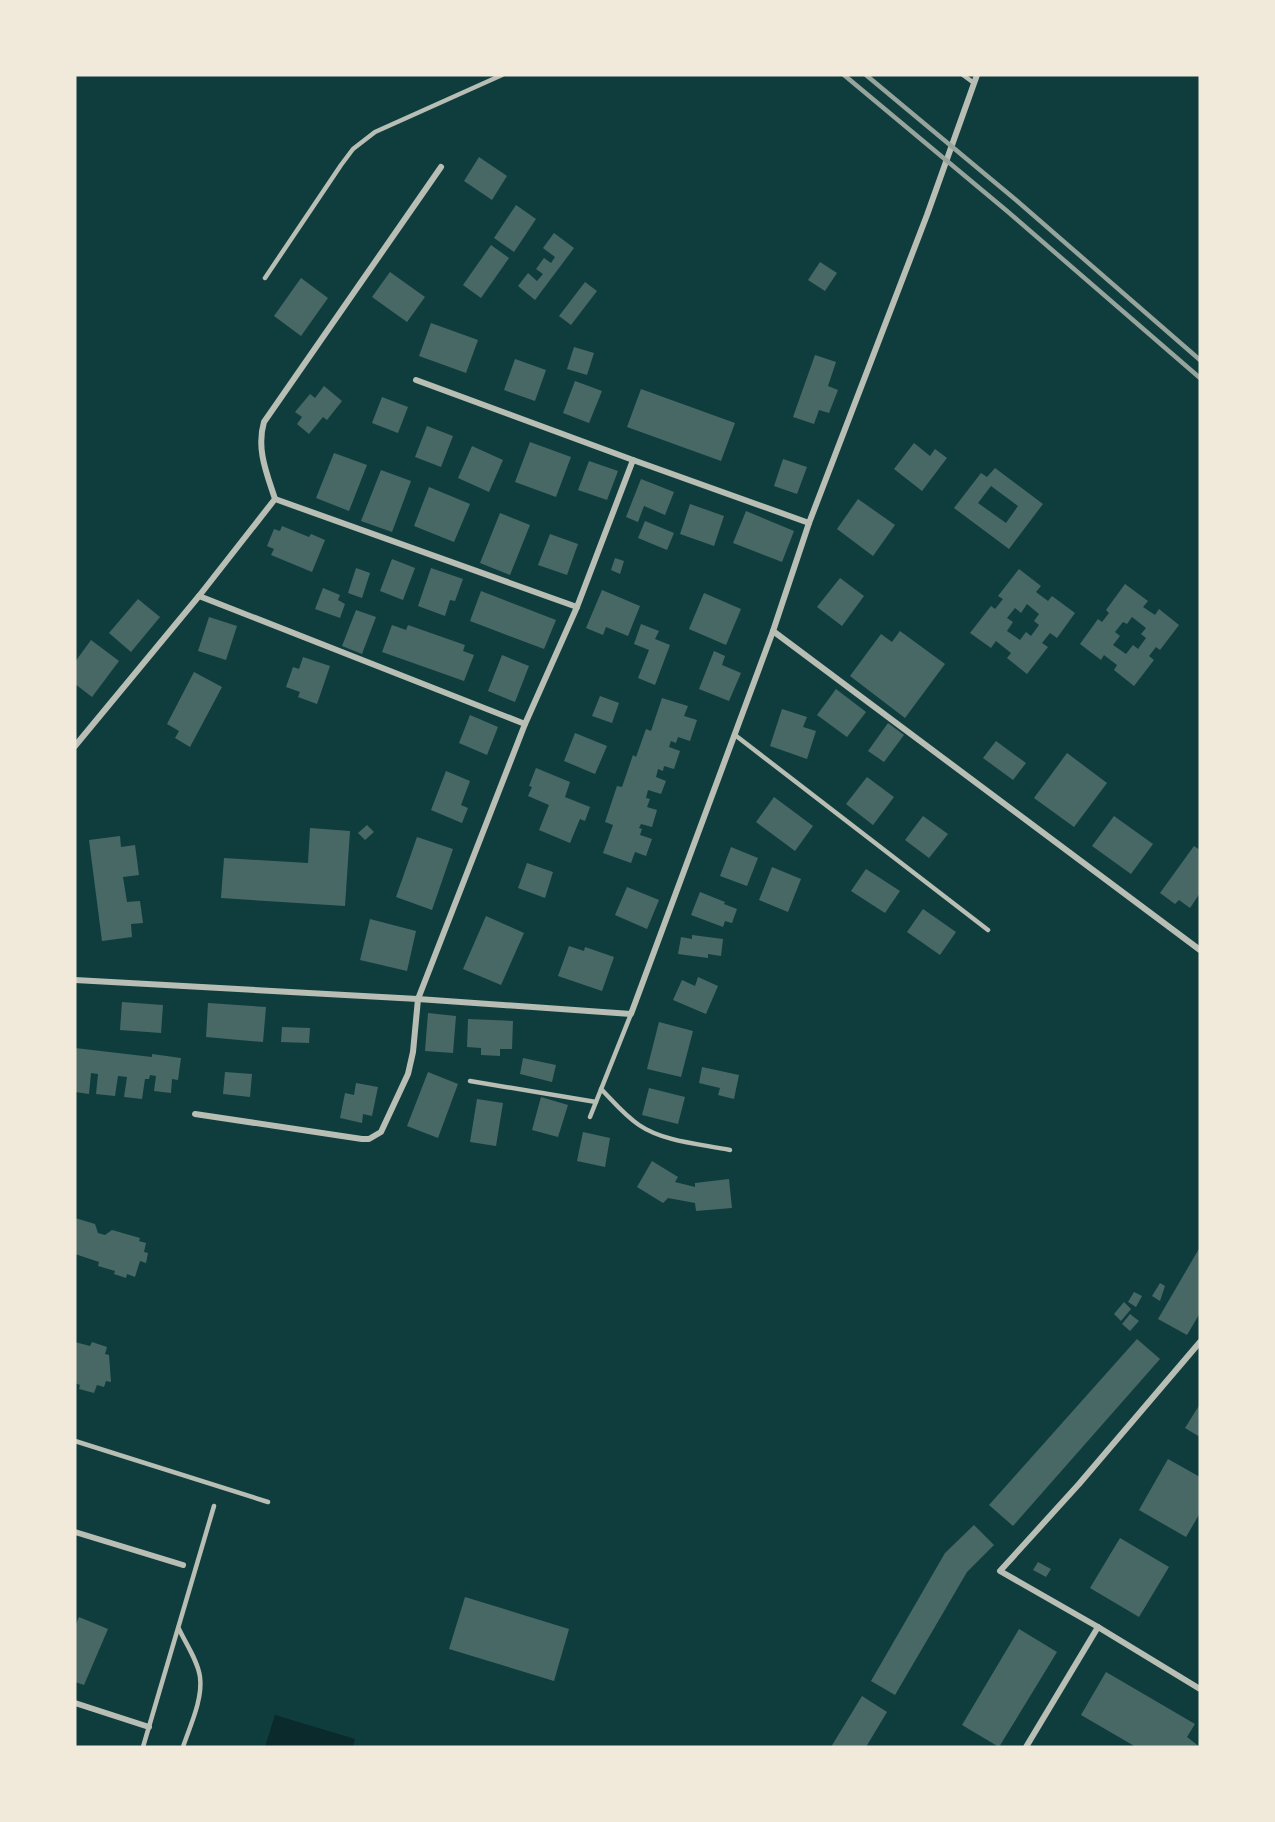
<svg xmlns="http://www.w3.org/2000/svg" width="1275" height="1822" viewBox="0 0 1275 1822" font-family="'Crimson Pro',serif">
<rect width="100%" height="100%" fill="#0f3d3e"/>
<polygon fill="#0a2a2b" points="275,1715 355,1739 353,1747 265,1747"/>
<g fill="#486865" fill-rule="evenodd">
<polygon points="479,157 507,176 492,200 464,181"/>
<polygon points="516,205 536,219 514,252 494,238"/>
<polygon points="554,233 574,248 535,300 518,286 528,273 537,281 543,274 536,269 544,258 551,263 555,257 543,248"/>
<polygon points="491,245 509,258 481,298 463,285"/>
<polygon points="820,262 837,273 825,291 808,280"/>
<polygon points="390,272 425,297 407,322 372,297"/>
<polygon points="301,278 328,298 301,336 274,316"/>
<polygon points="585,282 597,291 571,325 559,316"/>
<polygon points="431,323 478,340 466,373 419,356"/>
<polygon points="574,347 594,353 587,375 567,369"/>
<polygon points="815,355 836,362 828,386 838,390 829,413 819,410 814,424 793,417"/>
<polygon points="515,359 546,370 535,401 504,390"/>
<polygon points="575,381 602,391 589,423 563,413"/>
<polygon points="324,386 342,401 327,420 323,417 309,434 297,424 302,417 295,412 310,394 315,398"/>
<polygon points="641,389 735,423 721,461 627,427"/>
<polygon points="382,397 408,407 398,433 372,423"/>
<polygon points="427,426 453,436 441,467 415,457"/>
<polygon points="530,442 571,457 556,497 515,482"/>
<polygon points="914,443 930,456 935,449 947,458 922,491 894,469"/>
<polygon points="472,446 503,460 489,492 458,478"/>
<polygon points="334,453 367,465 349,511 316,498"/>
<polygon points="783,459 807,467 797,494 774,486"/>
<polygon points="589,461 618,471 607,500 578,490"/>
<path d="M995,468L1043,504L1009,549L954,508L981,473L987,477ZM991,486L1018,506L1006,523L978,503Z"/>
<polygon points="381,470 411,481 392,532 361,521"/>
<polygon points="641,479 674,492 665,515 644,506 638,522 626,517"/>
<polygon points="429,487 470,504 454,542 414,526"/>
<polygon points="858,499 895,525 873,556 837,529"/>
<polygon points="690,504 724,516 714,546 680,534"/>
<polygon points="746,511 794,531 782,562 733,543"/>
<polygon points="500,513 530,525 510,575 480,563"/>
<polygon points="645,521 674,533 667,550 638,538"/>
<polygon points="282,526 309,537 311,534 325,540 312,572 271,555 274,549 267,546 274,529 280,531"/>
<polygon points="550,534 578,544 567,575 538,565"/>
<polygon points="615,558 624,561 620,574 611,570"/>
<polygon points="392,559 415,568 403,600 380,591"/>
<polygon points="356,568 370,573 362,598 348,593"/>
<polygon points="431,568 463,579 455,601 450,600 445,616 418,606"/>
<path d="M1019,569L1041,586L1036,592L1048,601L1052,596L1075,613L1057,638L1050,633L1042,643L1048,647L1027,674L1007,658L1011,653L996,641L991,648L970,633L991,606L995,609L1003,599L998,596ZM1027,604L1039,614L1034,621L1039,625L1031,636L1026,632L1020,640L1007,631L1013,622L1007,618L1015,608L1021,613Z"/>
<polygon points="840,578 864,596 842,626 817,607"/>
<path d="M1125,584L1148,601L1143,607L1155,615L1159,609L1179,625L1160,650L1156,647L1149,656L1154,660L1134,686L1114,670L1117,665L1104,655L1101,660L1080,644L1098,619L1102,622L1109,613L1106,610ZM1132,617L1146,628L1141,634L1146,638L1138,649L1133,645L1126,654L1113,645L1120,636L1115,632L1123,622L1127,624Z"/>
<polygon points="323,588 340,595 338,600 345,604 340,618 315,609"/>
<polygon points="602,590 640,606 628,636 606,627 603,635 586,628"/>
<polygon points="481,591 556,620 544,649 470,621"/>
<polygon points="704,593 741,609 726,645 689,629"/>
<polygon points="138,599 160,617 131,652 109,633"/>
<polygon points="356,610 376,617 362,654 342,646"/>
<polygon points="209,617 237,626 226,660 198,651"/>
<polygon points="641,624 659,631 655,639 670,645 655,685 638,678 649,650 634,644"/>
<polygon points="392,625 406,630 408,625 465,645 463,651 474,655 464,681 382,652"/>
<polygon points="900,631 945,664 905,718 850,676 881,634 892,642"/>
<polygon points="91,640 119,661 92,697 75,684 75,662"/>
<polygon points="714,651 725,656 722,665 741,673 729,701 699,689"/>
<polygon points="502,655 529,666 515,702 488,691"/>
<polygon points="303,657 330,666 317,704 298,697 300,692 286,687 293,667 299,669"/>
<polygon points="194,672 222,687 190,747 175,738 179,731 167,724"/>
<polygon points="836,689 866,712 847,737 817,715"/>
<polygon points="600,696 619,703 612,723 592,716"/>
<polygon points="662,698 688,706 684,716 697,720 690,741 678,737 676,743 671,741 669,747 680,751 674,769 664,766 663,771 658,769 656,777 666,781 661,794 648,790 646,798 650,799 647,807 657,810 652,827 641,824 639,828 642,829 640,835 652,839 646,856 635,852 631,863 603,853 613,825 605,822 617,786 622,787 633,755 636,757 646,729 651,731"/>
<polygon points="782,709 807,717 803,727 816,731 807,759 770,746"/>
<polygon points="470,715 498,727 487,755 459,743"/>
<polygon points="888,723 904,735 884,762 868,751"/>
<polygon points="575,733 607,746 595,774 564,761"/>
<polygon points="996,741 1026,763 1013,780 983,758"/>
<polygon points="1067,753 1107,783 1074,827 1034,798"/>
<polygon points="536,768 570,782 565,797 590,807 585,821 580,819 570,843 539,830 549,805 528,796 532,787 529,786"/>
<polygon points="446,771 470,781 461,805 468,808 462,823 431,810"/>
<polygon points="867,777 894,797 873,825 846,804"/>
<polygon points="774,797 813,826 795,851 756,822"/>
<polygon points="923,816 948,834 929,858 905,840"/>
<polygon points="1114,816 1153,844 1131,874 1092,846"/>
<polygon points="367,825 374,832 365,840 358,833"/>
<polygon points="310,828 350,831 345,906 221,898 224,858 308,863"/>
<polygon points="120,836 121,847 135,845 139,875 123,877 127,902 140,901 143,923 131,924 132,937 102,941 89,840"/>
<polygon points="417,837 453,849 432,910 396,897"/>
<polygon points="1194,846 1200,850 1200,893 1190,908 1179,900 1175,904 1160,893"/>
<polygon points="731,847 758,858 747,886 720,876"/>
<polygon points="527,863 553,872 545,898 518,888"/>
<polygon points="772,867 801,879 788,912 759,900"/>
<polygon points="866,869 900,891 885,913 851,891"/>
<polygon points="627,887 659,900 647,929 615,915"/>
<polygon points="700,892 725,902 724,904 737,909 732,923 725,921 723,927 691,915"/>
<polygon points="923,909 956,932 940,955 907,932"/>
<polygon points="486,916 524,933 501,985 463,969"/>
<polygon points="370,919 416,931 407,971 360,960"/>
<polygon points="692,935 723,939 721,956 708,954 708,958 678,954 681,937 692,939"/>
<polygon points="569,946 584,951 585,947 614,957 602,991 558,976"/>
<polygon points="698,977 718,986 706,1014 673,1000 682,980 695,986"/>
<polygon points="122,1002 163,1005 161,1033 120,1030"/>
<polygon points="208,1003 266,1007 263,1042 206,1037"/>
<polygon points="428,1013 456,1016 453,1053 425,1051"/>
<polygon points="468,1019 513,1021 512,1049 500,1049 500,1056 481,1055 481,1048 467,1047"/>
<polygon points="659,1022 693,1031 681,1077 647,1069"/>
<polygon points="282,1027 310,1028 309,1043 281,1042"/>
<polygon points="75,1048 152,1057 152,1054 181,1058 178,1080 172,1079 171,1093 154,1091 156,1076 150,1075 149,1079 145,1079 142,1099 124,1097 127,1077 118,1076 115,1096 96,1094 98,1074 91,1073 89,1094 75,1092"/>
<polygon points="523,1058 556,1065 552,1082 520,1074"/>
<polygon points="702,1067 739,1075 734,1099 718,1095 720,1088 699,1083"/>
<polygon points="225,1072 252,1074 250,1097 223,1094"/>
<polygon points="428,1072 458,1084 438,1138 407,1126"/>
<polygon points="356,1083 378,1087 372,1116 363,1114 362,1123 340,1118 345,1093 354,1095"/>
<polygon points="649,1088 685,1097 678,1124 642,1115"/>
<polygon points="541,1097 568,1105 558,1137 532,1130"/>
<polygon points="477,1099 503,1103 496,1146 470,1142"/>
<polygon points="583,1132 610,1138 605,1167 577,1161"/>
<polygon points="652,1161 678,1177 675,1182 695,1187 695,1183 729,1179 732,1208 696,1211 695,1203 668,1198 663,1203 637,1187"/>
<polygon points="75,1218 95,1224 98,1233 105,1235 112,1230 140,1238 139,1241 146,1243 144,1252 148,1253 146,1263 140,1261 135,1277 127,1274 126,1278 114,1274 115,1271 98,1266 99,1262 75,1254"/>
<polygon points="1200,1247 1200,1313 1187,1335 1158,1319"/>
<polygon points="1160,1283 1165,1286 1160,1301 1152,1296"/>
<polygon points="1134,1292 1142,1296 1136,1307 1128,1302"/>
<polygon points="1124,1302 1131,1309 1121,1321 1114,1314"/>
<polygon points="1130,1314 1139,1321 1130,1331 1122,1324"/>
<polygon points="1137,1339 1160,1359 1013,1526 989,1505"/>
<polygon points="75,1342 90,1346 92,1342 107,1347 105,1354 109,1355 111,1382 106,1381 104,1387 97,1385 94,1393 79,1389 80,1385 75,1383"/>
<polygon points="1200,1404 1200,1437 1185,1428"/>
<polygon points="1168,1459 1200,1477 1200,1513 1186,1537 1139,1510"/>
<polygon points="974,1525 994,1545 967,1572 895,1695 871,1681 945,1553"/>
<polygon points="1120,1538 1169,1567 1139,1617 1090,1588"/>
<polygon points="1038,1562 1051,1569 1046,1577 1033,1570"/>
<polygon points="465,1597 569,1629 554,1681 449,1649"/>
<polygon points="79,1617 108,1629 84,1685 75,1682 75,1626"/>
<polygon points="1019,1629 1057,1652 999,1747 962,1725"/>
<polygon points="1106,1672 1195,1724 1187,1737 1200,1747 1136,1747 1081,1715"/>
<polygon points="862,1696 887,1712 866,1747 831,1747"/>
</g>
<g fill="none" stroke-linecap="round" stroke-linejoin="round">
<g stroke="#b8beb3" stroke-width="4.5">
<polyline points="963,75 974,83"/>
<polyline points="265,278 341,165 353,149 375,132 502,75"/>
<polyline points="735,735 988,930"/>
<polyline points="470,1081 596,1102"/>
<path d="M601,1089C613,1101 624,1115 639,1125C664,1142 701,1144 730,1150"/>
<polyline points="590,1117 631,1014"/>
<polyline points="75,1441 268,1502"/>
<path d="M179,1629C186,1644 198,1661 200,1677C203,1699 190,1726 183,1747"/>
<polyline points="143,1747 214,1506"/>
</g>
<g stroke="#b8beb3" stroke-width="6">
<polyline points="416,380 633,460 809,523"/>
<polyline points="275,499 577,607"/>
<polyline points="199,596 525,724"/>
<polyline points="773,631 1200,950"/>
<path d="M75,746L199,596L275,499C267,474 256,449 264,422L441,167"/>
<polyline points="75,980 418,999 631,1014 773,631 809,523 927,215 977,75"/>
<polyline points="195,1114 362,1139 369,1139 381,1132 408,1074 413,1052 418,999 525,724 577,607 633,460"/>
<polyline points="1200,1342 1079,1484 1000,1571 1098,1627 1200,1689"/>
<polyline points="75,1532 183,1565"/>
<polyline points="75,1703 149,1727"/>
<polyline points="1026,1747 1098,1627"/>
</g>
<g stroke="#97a49c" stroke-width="4.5">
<polyline points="844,75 1007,211 1200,378"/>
<polyline points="866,75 1016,200 1200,360"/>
</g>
</g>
<rect width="1275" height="1822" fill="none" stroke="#f1e9da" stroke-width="153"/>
</svg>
